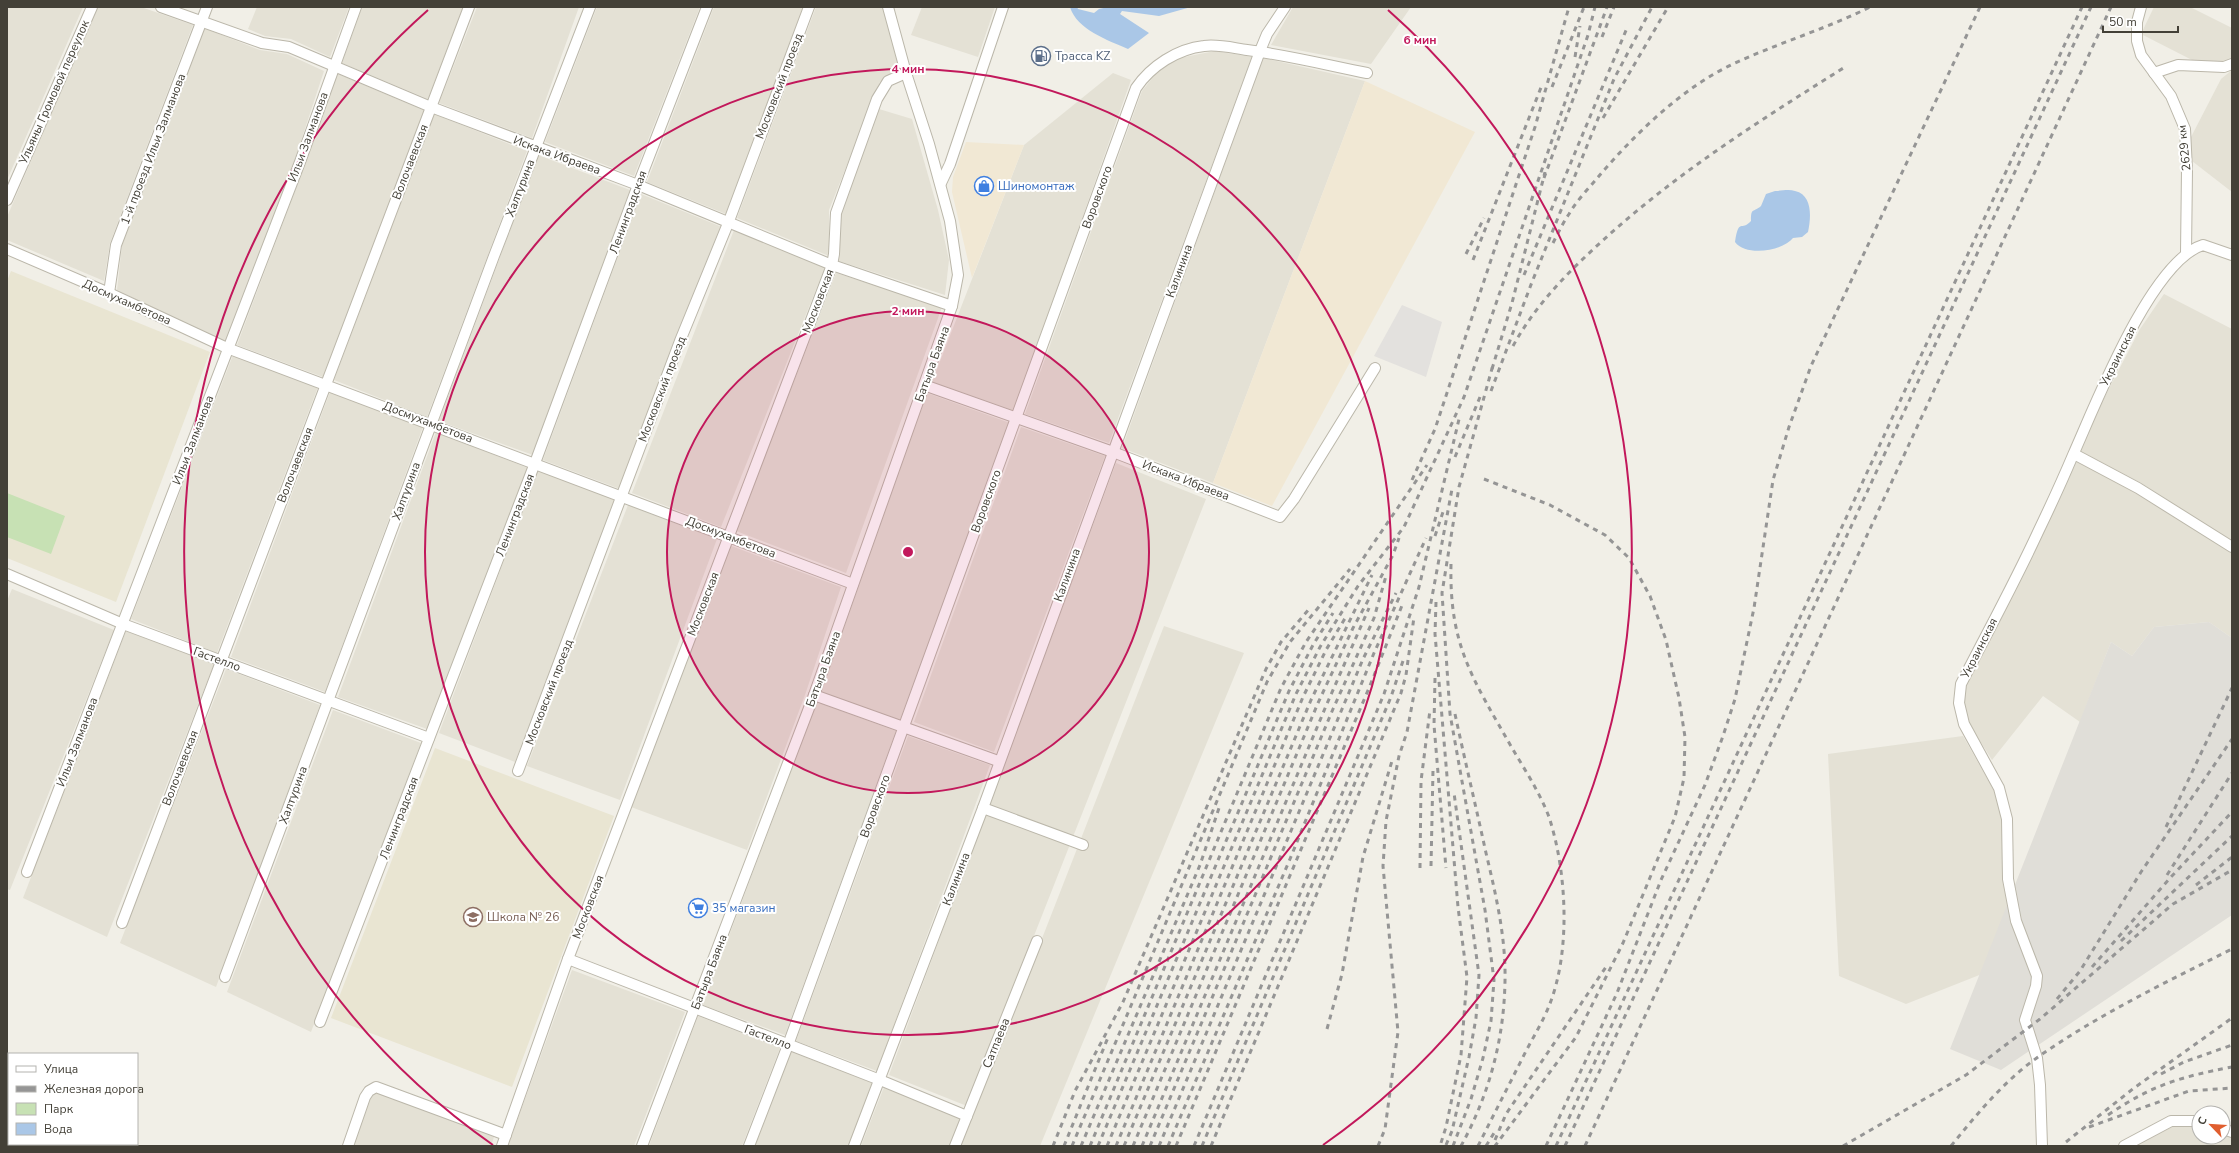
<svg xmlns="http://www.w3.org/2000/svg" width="2239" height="1153" viewBox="0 0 2239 1153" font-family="'Nunito Sans',sans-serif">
<rect width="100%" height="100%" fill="#f1efe7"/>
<g fill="#e4e1d5">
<polygon points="7,7 83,7 7,180"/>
<polygon points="97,7 141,7 193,25 110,243 104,281 7,240 7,217"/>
<polygon points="257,7 349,7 330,57 291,39 265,36 248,29"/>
<polygon points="362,7 463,7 428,99 342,63"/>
<polygon points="477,7 579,7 532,138 439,103"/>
<polygon points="597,7 700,7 634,176 545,142"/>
<polygon points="714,7 803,7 726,214 647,182"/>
<polygon points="816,7 883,7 900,69 880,82 829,210 829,256 737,218"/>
<polygon points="922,7 995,7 978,57 911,35"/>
<polygon points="1293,7 1411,7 1371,64 1271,45"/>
<polygon points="2154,7 2190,7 2232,28 2232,59 2222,64 2196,62 2141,34"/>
<polygon points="204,28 260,50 287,54 324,71 295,159 225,343 117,290 122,245"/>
<polygon points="1215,51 1252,57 1109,443 1025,414 1142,91 1158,71 1179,58"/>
<polygon points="1263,58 1365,81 1213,483 1122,448"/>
<polygon points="2232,70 2232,192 2192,161 2190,139 2221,79"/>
<polygon points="336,73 425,111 323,377 237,345 307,159"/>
<polygon points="1113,73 1131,80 1014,411 932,382 1024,145"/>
<polygon points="879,109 912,119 938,210 949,260 945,295 839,261 841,213"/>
<polygon points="434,114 527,151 427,417 334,380"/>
<polygon points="538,155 630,190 533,455 439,421"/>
<polygon points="641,194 722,227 620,489 543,460"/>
<polygon points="734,230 825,267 721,527 632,493"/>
<polygon points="836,273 942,307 846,573 736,531"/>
<polygon points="2164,294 2232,329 2232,541 2141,483 2080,451 2099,408 2140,329"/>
<polygon points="233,355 318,387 217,653 131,619"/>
<polygon points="330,392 423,427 325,692 231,657"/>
<polygon points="927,393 1010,423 900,720 821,692"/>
<polygon points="1021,427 1105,456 994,752 914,722"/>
<polygon points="436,432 528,468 427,729 338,697"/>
<polygon points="2077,460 2137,494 2232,553 2232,638 2209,622 2154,627 2132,656 2111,642 2080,722 2043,696 1992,760 1968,722 1964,702 1966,681 2043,534"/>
<polygon points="1116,463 1206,499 967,1106 889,1075"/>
<polygon points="538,470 616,500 515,762 439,733"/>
<polygon points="628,505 717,539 620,800 527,766"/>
<polygon points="729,545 841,587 805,695 747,850 631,807"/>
<polygon points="12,589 114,630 10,890 7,889 7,601"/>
<polygon points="1164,626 1244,653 1040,1146 961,1146"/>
<polygon points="126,631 214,664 107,937 23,898"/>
<polygon points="226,669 320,705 216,987 120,943"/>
<polygon points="817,702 896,731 785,1035 703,1005"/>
<polygon points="333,710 421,743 311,1032 227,992"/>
<polygon points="908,736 990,765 877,1071 796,1041"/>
<polygon points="1963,736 1997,796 2004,820 2003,880 2013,927 2025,957 1906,1004 1839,976 1828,754"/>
<polygon points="572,970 685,1012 634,1146 508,1146"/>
<polygon points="698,1016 780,1048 742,1146 649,1146"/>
<polygon points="791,1052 873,1083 848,1146 755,1146"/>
<polygon points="884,1087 961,1118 950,1146 861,1146"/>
<polygon points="373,1090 494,1137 491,1146 353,1146"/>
<polygon points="2184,1125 2199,1127 2199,1137 2223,1137 2223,1135 2232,1138 2232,1146 2135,1146 2172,1127"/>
</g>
<g fill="#f1e8d4">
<polygon points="1365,81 1475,132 1272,506 1213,483"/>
<polygon points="966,142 1024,145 972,278 952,192 953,177"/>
</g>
<polygon fill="#e0ded8" points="2209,622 2232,638 2232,915 2001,1070 1950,1049 2111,642 2132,656 2154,627"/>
<g fill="#e9e5d2">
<polygon points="11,271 210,352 116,602 7,558 7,281"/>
<polygon points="435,748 614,816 512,1087 331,1018"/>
</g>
<polygon fill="#c7e1b4" points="7,493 65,516 51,554 7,537"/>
<polygon fill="#e3e1de" points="1402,305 1442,322 1426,377 1374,356"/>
<g fill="#aac7e7">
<path d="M1070,7H1077L1078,9L1094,13L1099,9L1108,7H1191L1159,16L1122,11L1120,14L1149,33L1128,49C1108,40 1077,30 1070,7Z"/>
<path d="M1775,191C1781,191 1789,189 1795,191C1813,195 1811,218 1808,232L1802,237L1793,238C1783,251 1746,257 1735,242C1739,217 1741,232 1751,221C1751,207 1753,213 1761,206L1766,194Z"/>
</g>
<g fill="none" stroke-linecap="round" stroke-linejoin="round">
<defs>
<g id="minor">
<polyline points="161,7 262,43 289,47 431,107 638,185 832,265 952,306"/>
<polyline points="2141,7 2137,22 2137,41 2141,55 2171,96 2185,129 2187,170 2186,253"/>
<polyline points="2154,73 2178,65 2224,67 2232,64"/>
<polyline points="941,183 950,164 1003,7"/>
<polyline points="7,200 92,7"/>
<polyline points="7,249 109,293 227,348 853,584"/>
<polyline points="109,293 116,245 207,7"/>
<polyline points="924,385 1113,452 1280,517 1294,499 1375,368"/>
<polyline points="2074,454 2138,488 2232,547"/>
<polyline points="7,574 123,624 429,738"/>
<polyline points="814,695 998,761"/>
<polyline points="518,771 680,341 729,221 809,7"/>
<polyline points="983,808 1083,845"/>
<polyline points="27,872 300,162 356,7"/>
<polyline points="122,923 469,7"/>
<polyline points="568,959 880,1080 967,1116"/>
<polyline points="225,977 494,256 590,7"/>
<polyline points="320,1022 535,463 638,185 707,7"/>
<polyline points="2223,1129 2232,1132"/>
<polyline points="348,1146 365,1097 369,1091 376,1087 506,1135"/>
<polyline points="502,1146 568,959 832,265 834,254 836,213 877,99 888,81 906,73"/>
<polyline points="642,1146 814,695 952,306 958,275 950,221 929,144 906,73 888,7"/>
<path d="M749,1146L788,1045L1136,88C1151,66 1177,49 1204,46C1218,44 1233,48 1247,50C1287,55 1327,65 1367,73"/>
<polyline points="854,1146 983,808 1260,51 1267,34 1285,7"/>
<polyline points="955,1146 1037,941"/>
<path d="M2042,1146L2040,1085L2037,1058L2025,1020L2036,986L2037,976L2016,921L2008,879L2007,819L1999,788L1964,724L1959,703L1961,684C1987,633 2014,584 2038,532C2050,507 2062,481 2073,455C2095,406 2151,261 2203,245L2232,255"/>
<polyline points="2124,1146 2171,1121 2199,1121"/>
</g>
</defs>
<use href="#minor" stroke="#bbb7aa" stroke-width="12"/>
<use href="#minor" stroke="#fff" stroke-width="10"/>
<g stroke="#959595" stroke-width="3" stroke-dasharray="5 5" stroke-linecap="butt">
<polyline points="1602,37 1614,7"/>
<polyline points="1575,57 1580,26"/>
<polyline points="1552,87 1584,7"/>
<polyline points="1603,118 1668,7"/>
<polyline points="1544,178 1607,7"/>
<path d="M1553,243C1558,233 1563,223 1569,214C1577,200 1589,188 1599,176C1635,134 1682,88 1733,64C1778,43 1826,29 1870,7"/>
<polyline points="1466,254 1484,218"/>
<polyline points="1473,260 1542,85"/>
<polyline points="1524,275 1627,28"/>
<path d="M1513,346C1535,306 1566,274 1600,243C1675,174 1759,121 1845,67"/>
<polyline points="1492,369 1512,303 1545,172"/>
<polyline points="1491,391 1532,282 1614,79 1652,7"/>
<polyline points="1455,457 1480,397"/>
<polyline points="1484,479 1550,505 1605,535 1629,558 1650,596 1666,640 1679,698 1685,737 1684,778 1675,817 1623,943 1576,1037 1495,1146"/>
<polyline points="1412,480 1435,429 1535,127 1569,7"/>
<polyline points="1435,536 1444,509"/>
<path d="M1451,564C1449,646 1473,679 1512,748C1525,770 1540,793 1549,817C1567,872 1571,952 1549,1006C1543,1021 1534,1036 1526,1051C1510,1083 1494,1114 1478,1146"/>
<polyline points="1436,602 1435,634 1458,907 1467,977 1461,1055 1446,1127 1440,1146"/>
<polyline points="1435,678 1434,725 1446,868"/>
<path d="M1455,714C1465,761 1476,807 1486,853C1496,895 1506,938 1505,981C1504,1040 1489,1095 1461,1146"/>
<polyline points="2166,827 2232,688"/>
<polyline points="1431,866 1433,770"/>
<polyline points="1420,868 1421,781 1430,710"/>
<polyline points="2167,875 2232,773"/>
<polyline points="2196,885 2232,857"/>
<polyline points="2121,941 2232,836"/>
<polyline points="2092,967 2171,877 2232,812"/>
<polyline points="2057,999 2080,971 2141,872 2232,739"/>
<polyline points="1327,1029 1342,974 1363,857 1392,761"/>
<polyline points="2161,1074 2184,1062 2232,1045"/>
<path d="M2108,1115C2152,1085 2180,1077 2232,1067"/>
<polyline points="2089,1127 2189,1091 2232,1088"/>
<polyline points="1495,1140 1506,1114 1608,964"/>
<polyline points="2066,1142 2134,1088 2232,1018"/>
<polyline points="1446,1145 1452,1131 1469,1057 1476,1018 1479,975 1454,793"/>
<polyline points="1053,1146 1075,1091 1123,1002 1266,669 1281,642 1310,608"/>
<polyline points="1064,1146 1109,1035"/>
<polyline points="1072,1146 1267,682 1290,642 1350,569"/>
<polyline points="1081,1146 1200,865 1220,805"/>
<polyline points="1090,1146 1281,688 1306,642 1427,465"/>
<polyline points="1098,1146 1289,691 1313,645 1333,613"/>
<polyline points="1107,1146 1296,694 1320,647 1358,586 1404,527 1464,397 1588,35 1595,7"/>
<polyline points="1116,1146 1303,697 1326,650 1347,615"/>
<polyline points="1124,1146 1311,700 1372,575"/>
<polyline points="1133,1146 1318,703 1353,628 1393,555 1399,538"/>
<polyline points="1142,1146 1326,706 1369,608"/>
<polyline points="1150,1146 1333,709 1374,618 1386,576"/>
<polyline points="1159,1146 1363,659 1396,593"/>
<polyline points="1168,1146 1290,859 1374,653 1426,538"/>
<polyline points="1176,1146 1369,688 1403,603"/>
<polyline points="1194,1146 1384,694 1419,587 1460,415"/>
<polyline points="1202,1146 1391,697 1403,661"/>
<polyline points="1211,1146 1401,693 1406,675 1414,617"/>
<polyline points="1378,1146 1385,1129 1398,1032 1383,866 1386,821 1399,756 1407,732 1452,489"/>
<polyline points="1453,1146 1471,1099 1483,1058 1491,1021 1494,980 1485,910 1450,714 1442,593 1459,487 1493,365"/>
<polyline points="1486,1146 1494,1133"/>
<polyline points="1546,1146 1617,993 1661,880 1705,785 1723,736 1735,699 1754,608 1773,480 1789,427 1811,366 1980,7"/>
<polyline points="1556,1146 2082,7"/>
<polyline points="1565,1146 2091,7"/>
<polyline points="1585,1146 2111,7"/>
<polyline points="1843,1146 1966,1075 2040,1019 2173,904 2232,870"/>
<path d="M1951,1146C1977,1114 2004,1081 2038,1057C2098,1015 2166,982 2232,949"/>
</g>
</g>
<circle cx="908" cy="552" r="241" fill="#c2185b" fill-opacity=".12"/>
<g fill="none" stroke="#c2185b" stroke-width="2">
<circle cx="908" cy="552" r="241"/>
<circle cx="908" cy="552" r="483"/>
<path d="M493 1145A724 724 0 0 1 428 10M1388 10A724 724 0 0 1 1323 1145"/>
</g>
<defs>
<symbol id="fuel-ring" viewBox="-11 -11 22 22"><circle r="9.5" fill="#fff" stroke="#5c6f8a" stroke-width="1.5"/><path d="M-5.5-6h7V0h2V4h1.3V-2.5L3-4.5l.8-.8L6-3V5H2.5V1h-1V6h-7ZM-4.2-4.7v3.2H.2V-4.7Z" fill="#5c6f8a"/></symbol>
<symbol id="shop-ring" viewBox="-11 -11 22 22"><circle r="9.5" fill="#fff" stroke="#3f7fe0" stroke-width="1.5"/><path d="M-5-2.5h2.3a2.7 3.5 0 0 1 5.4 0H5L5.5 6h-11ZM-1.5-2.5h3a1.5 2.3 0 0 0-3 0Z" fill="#3f7fe0"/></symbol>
<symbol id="supermarket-ring" viewBox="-11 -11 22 22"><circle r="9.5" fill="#fff" stroke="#3f7fe0" stroke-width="1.5"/><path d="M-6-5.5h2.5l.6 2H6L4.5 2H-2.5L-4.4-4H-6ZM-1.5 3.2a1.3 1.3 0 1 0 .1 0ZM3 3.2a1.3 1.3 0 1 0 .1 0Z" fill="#3f7fe0"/></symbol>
<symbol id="school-ring" viewBox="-11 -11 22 22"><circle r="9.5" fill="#fff" stroke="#8d6e63" stroke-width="1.5"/><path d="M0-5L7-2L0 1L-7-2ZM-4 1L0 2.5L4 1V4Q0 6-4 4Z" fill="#8d6e63"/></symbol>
</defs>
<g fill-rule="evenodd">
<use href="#fuel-ring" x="1030" y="45" width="22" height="22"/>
<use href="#shop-ring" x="973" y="175" width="22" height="22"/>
<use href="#supermarket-ring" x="687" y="897" width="22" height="22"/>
<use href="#school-ring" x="462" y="906" width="22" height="22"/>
</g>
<g text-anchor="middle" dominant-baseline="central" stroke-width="4" stroke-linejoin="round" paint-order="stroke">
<g font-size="12" fill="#4e5e75" stroke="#fff" text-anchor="start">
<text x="1055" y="56">Трасса KZ</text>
</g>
<g font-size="12" fill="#434037" stroke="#fff">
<text transform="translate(779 86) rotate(-69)">Московский проезд</text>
<text transform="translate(54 92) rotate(-66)">Ульяны Громовой переулок</text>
<text transform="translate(308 137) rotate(-70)">Ильи Залманова</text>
<text transform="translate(2184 148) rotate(-96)">2629 км</text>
<text transform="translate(153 149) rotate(-69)">1-й проезд Ильи Залманова</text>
<text transform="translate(557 155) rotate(20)">Искака Ибраева</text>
<text transform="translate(410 162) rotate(-69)">Волочаевская</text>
<text transform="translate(520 188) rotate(-69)">Халтурина</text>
<text transform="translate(1097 197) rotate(-70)">Воровского</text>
<text transform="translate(628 212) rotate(-70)">Ленинградская</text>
<text transform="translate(1179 271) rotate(-70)">Калинина</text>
<text transform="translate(818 301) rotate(-69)">Московская</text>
<text transform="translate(127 302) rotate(24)">Досмухамбетова</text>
<text transform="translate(2118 356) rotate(-63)">Украинская</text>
<text transform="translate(932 364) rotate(-70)">Батыра Баяна</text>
<text transform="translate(662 389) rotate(-69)">Московский проезд</text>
<text transform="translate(428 422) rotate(21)">Досмухамбетова</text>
<text transform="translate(193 440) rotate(-69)">Ильи Залманова</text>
<text transform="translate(295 465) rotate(-69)">Волочаевская</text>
<text transform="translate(1186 480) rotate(21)">Искака Ибраева</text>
<text transform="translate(406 491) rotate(-70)">Халтурина</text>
<text transform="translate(986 501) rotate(-70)">Воровского</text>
<text transform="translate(515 515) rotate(-69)">Ленинградская</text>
<text transform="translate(731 537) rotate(21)">Досмухамбетова</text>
<text transform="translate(1067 575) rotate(-70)">Калинина</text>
<text transform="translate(703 604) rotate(-69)">Московская</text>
<text transform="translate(1979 648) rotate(-63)">Украинская</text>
<text transform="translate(217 659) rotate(20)">Гастелло</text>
<text transform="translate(823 669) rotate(-70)">Батыра Баяна</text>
<text transform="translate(549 692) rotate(-69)">Московский проезд</text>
<text transform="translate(77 742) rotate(-69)">Ильи Залманова</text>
<text transform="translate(180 768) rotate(-69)">Волочаевская</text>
<text transform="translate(293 795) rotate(-70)">Халтурина</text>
<text transform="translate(875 806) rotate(-70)">Воровского</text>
<text transform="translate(399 818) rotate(-69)">Ленинградская</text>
<text transform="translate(956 879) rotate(-69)">Калинина</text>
<text transform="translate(588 907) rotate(-69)">Московская</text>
<text transform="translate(709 972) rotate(-69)">Батыра Баяна</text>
<text transform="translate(768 1037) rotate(21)">Гастелло</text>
<text transform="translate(996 1043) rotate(-68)">Сатпаева</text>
</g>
<g font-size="12" fill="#366cbe" stroke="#fff" text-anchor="start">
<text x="998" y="186">Шиномонтаж</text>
<text x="712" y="908">35 магазин</text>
</g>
<g font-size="12" fill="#785e54" stroke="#fff" text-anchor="start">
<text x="487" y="917">Школа № 26</text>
</g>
</g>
<circle cx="908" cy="552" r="6" fill="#c2185b" stroke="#fff" stroke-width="2"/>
<g font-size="12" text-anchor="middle" font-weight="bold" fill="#c2185b" stroke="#fff" stroke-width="4" stroke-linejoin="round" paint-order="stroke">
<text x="1420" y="44">6 мин</text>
<text x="908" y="73">4 мин</text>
<text x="908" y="315">2 мин</text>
</g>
<rect width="2239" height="1153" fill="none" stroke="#434037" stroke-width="16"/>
<rect x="8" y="1053" width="130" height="92" fill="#ffffff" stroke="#b4b3af"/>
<rect x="16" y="1066" width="20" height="6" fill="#ffffff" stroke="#b4b3af"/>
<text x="44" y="1073" font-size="12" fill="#434037">Улица</text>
<rect x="16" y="1086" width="20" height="6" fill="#959595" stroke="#b4b3af"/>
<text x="44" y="1093" font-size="12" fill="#434037">Железная дорога</text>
<rect x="16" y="1103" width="20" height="12" fill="#c7e1b4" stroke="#b4b3af"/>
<text x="44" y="1113" font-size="12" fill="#434037">Парк</text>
<rect x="16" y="1123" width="20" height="12" fill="#aac7e7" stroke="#b4b3af"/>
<text x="44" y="1133" font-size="12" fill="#434037">Вода</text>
<g transform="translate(2211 1125) rotate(295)"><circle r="19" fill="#ffffff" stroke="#b4b3af"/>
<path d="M0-3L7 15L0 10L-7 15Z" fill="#e05e2f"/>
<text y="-6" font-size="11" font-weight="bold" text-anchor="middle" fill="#434037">С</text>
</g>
<path d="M2103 26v6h75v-6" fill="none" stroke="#434037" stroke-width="2"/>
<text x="2109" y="26" font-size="12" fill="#434037" stroke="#ffffff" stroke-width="3" paint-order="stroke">50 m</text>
</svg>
